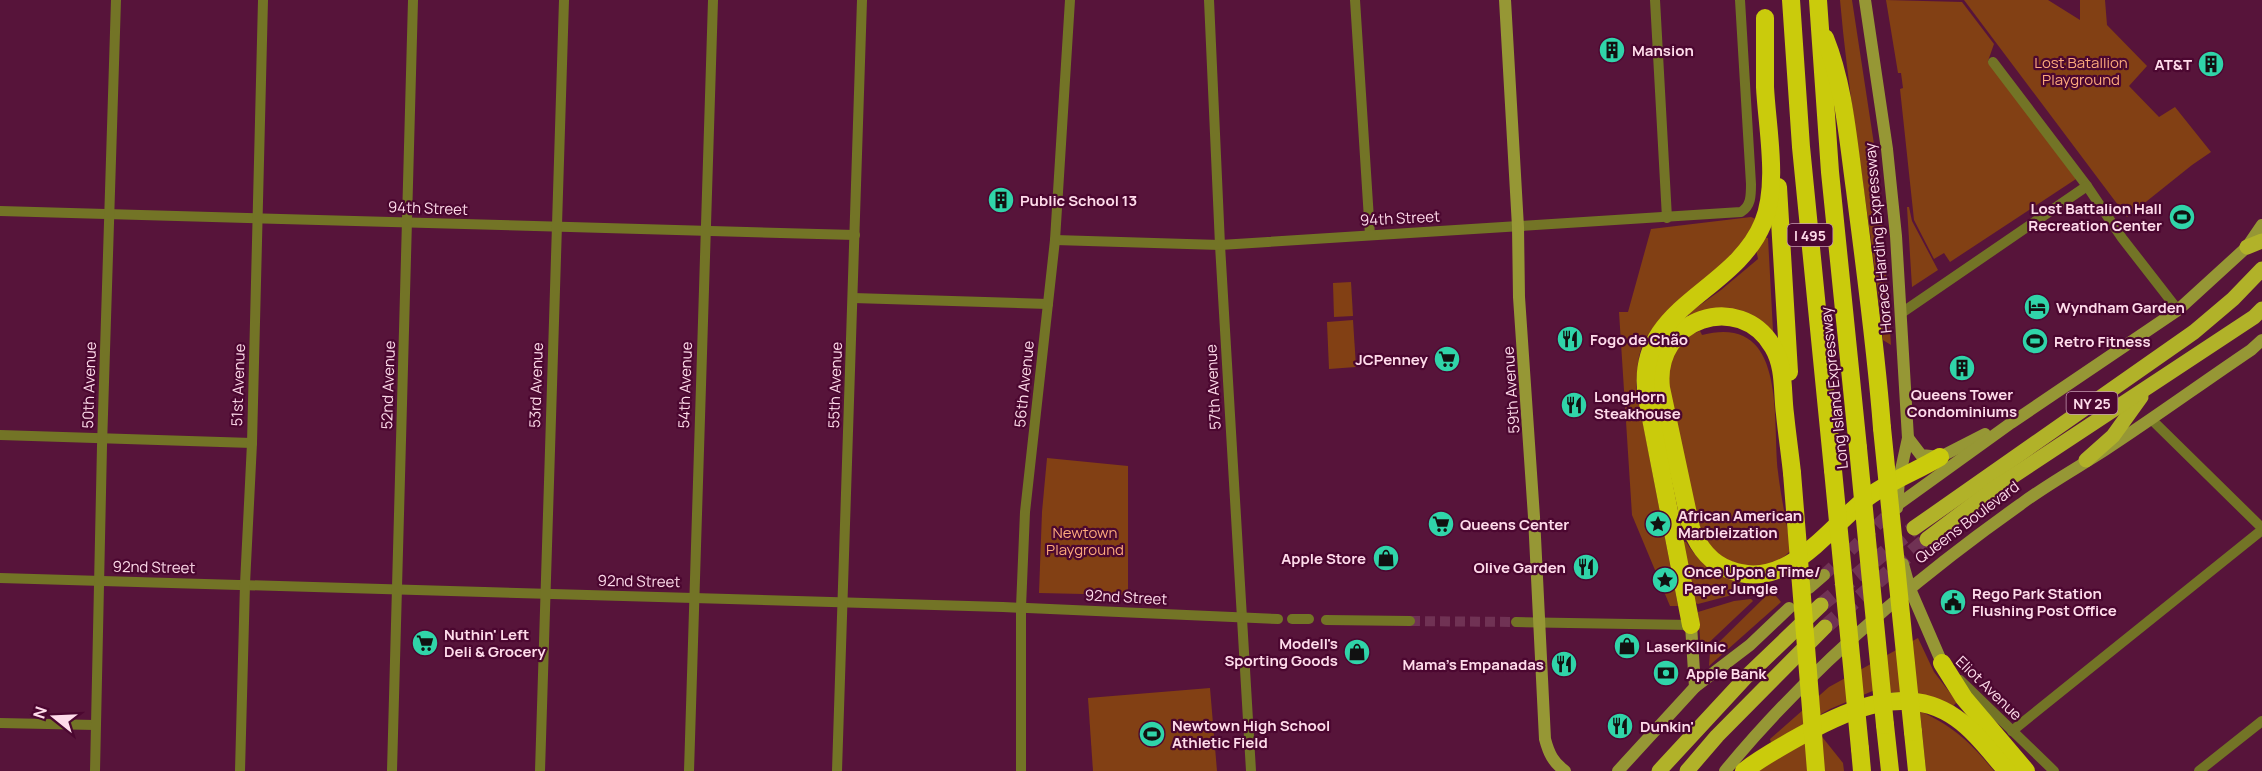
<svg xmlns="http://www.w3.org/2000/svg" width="2262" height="771" viewBox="0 0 2262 771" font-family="Manrope,sans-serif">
<rect width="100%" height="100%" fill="#57143a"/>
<g fill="#824014">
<path d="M1840,0H1852L1879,177L1891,345L1883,340C1872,226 1850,114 1840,0Z"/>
<polygon points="1886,0 1962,2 1994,44 1988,61 2076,179 1950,262 1944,253 1934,259 1914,220 1900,89 1903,88 1901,73 1898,73"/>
<polygon points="1964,0 2048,0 2080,20 2080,0 2105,0 2107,25 2147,66 2129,86 2159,117 2175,107 2211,152 2192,165 2127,217"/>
<polygon points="1907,207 1909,207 1912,221 1938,270 1912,287"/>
<path d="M1751,217L1756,219C1736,270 1668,295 1644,342C1637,356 1637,372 1636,387L1678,606H1670L1632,515L1619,312H1628L1651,229Z"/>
<polygon points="1763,237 1768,238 1773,331 1770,332 1689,317 1689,313 1721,290 1758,259 1756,249"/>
<polygon points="1351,282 1353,316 1334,317 1333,283"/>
<polygon points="1353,320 1356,367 1329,369 1327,322"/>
<path d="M1700,331L1702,335C1788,313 1772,419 1778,472C1781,498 1787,524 1791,550C1786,555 1779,562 1773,565C1741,580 1715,555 1697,532L1666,370C1674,351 1680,338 1700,331Z"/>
<polygon points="1047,458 1128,466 1128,595 1039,593 1042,512"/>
<path d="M1682,541L1686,542C1704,571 1724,577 1755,589L1698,604L1695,603Z"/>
<polygon points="1767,595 1775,595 1781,602 1709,666 1710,651"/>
<polygon points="1751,599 1753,601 1701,650 1698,612 1734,601"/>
<polygon points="1918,638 1934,672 1957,702 1952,707 1924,696 1875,690 1830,709 1771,743 1770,739 1829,687"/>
<polygon points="1210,688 1217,771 1093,771 1088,698"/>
<path d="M1920,711C1954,727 1970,742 1994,771H1926Z"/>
<polygon points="1819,733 1843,763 1844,771 1756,771"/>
</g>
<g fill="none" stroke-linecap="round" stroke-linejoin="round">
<polyline stroke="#703254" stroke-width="10" stroke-dasharray="10 5" stroke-linecap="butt" points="1410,621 1516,622"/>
<polyline stroke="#703254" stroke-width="12" stroke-dasharray="12 6" stroke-linecap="butt" points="1824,575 1893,510"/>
<g stroke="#703254" stroke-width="15" stroke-dasharray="15 8" stroke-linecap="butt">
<polyline points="1821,605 1914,528"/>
<polyline points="1825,627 1927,539"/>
</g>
<g stroke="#737426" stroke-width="10">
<polyline points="1209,0 1220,245 1251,771"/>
<polyline points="1355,0 1370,235"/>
<polyline points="1655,0 1667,218"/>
<polyline points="1993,62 2087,186 2122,238 2178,310"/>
<polyline points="0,211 855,235"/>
<path d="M1055,240L1220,245L1741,212C1751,206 1751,196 1751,184L1740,0"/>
<polyline points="853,298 1048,304"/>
<polyline points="1900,314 2087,186"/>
<polyline points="2151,419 2262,528"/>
<polyline points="0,435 252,443"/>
<polyline points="0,578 1003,607 1278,619"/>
<polyline points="1292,619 1309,619"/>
<polyline points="1326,620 1410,621"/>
<polyline points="1516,622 1691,625"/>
<polyline points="1960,680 2054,771"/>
<polyline points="0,723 95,725"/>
<polyline points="2012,731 2262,530"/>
<polyline points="95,771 102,446 116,0"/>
<polyline points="240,771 245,584 252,443 263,0"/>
<polyline points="392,771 413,0"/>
<polyline points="540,771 564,0"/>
<polyline points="689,771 713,0"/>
<polyline points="837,771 862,0"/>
<polyline points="1021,771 1021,607 1025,512 1055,240 1070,0"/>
<polyline points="2199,771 2262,721"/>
</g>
<g stroke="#969735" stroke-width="12">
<path d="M1505,0L1518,227L1519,297L1534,517L1545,739C1549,754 1553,762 1565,771"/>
<polyline points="1865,0 1887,149 1896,236 1908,438 1899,479 1897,508"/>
<polyline points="1908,438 1921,455 1940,457 1985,434"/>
<polyline points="1900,503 2011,423 2178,310 2247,247 2262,225"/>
<polyline points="1903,564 1910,589 1942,663"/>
<polyline points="1809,588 1824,575"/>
<polyline points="1691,625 1695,687"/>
<polyline points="1618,771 1695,687 1750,645 1789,608"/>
<path d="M1725,771C1810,668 1912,581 2021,504C2048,484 2077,468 2105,450C2154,418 2202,383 2251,350L2262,340"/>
</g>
<g stroke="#b1b229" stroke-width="15">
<polyline points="2247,247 2262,241"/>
<polyline points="2086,460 2113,436 2141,397"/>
<polyline points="1914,528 2194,332 2233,299 2262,269"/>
<polyline points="1927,539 1992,490 2254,317 2262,309"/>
<polyline points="1659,771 1747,676 1821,605"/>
<polyline points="1687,771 1717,736 1825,627"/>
</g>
<g stroke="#cacb0c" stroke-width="18">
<polyline points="1791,0 1801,147 1833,470"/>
<polyline points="1818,0 1830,172 1858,448"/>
<path d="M1825,38C1844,85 1848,140 1855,190C1865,269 1876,348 1882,428"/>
<polyline points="1778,187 1789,372"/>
<path d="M1792,473C1790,454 1787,434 1785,414C1782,392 1785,367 1773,347C1740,290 1653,318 1661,388L1691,528C1698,546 1710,563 1730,570C1787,592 1828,528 1868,497C1890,481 1917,471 1940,457"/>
<path d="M1691,625L1647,398C1632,306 1734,294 1763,223C1779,184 1767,128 1765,87C1765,64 1765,41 1765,18"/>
<polyline points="1942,663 1964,698 2026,771"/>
<polyline points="1885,725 1890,771"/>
<polyline points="1913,732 1917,771"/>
<polyline points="1860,749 1862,771"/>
<path d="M1744,771C1762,757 1782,746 1802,735C1849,709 1906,683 1956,718C1976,732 1991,753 2007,771"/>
</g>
<g stroke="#cacb0c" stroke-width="18">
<polyline points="1882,428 1913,732"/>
<polyline points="1858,448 1885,725"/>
<polyline points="1833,470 1860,749"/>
<polyline points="1792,473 1816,771"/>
</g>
</g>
<defs>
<symbol id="building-disc" viewBox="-11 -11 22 22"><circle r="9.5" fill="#30d4a9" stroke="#4b0730"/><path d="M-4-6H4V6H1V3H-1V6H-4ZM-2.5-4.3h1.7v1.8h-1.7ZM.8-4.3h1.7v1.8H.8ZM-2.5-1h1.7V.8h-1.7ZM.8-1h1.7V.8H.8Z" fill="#111"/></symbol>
<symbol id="stadium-disc" viewBox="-11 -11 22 22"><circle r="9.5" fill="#30d4a9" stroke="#4b0730"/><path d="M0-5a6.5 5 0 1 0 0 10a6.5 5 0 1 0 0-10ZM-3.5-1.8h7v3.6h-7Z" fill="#111"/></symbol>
<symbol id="hotel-disc" viewBox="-11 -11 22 22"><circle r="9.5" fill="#30d4a9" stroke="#4b0730"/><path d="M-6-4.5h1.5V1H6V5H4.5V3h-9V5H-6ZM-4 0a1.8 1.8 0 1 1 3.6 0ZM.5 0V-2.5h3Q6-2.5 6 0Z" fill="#111"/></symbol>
<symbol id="restaurant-disc" viewBox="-11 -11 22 22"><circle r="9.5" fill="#30d4a9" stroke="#4b0730"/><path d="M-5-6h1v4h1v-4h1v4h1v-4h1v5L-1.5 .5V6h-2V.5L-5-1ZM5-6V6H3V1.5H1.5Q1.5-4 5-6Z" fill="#111"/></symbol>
<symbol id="supermarket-disc" viewBox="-11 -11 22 22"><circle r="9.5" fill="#30d4a9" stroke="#4b0730"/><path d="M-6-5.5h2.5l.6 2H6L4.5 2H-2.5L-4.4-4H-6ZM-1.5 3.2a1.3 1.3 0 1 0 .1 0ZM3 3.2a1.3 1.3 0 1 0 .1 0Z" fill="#111"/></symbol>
<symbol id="sight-disc" viewBox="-11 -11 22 22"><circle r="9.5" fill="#30d4a9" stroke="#4b0730"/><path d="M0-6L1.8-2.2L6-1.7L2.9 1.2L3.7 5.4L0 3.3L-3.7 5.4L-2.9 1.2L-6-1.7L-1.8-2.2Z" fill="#111"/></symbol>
<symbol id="shop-disc" viewBox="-11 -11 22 22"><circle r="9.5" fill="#30d4a9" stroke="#4b0730"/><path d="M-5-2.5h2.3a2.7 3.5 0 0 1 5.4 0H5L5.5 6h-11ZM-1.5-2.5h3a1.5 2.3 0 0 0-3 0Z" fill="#111"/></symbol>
<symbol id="civic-disc" viewBox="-11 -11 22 22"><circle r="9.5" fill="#30d4a9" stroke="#4b0730"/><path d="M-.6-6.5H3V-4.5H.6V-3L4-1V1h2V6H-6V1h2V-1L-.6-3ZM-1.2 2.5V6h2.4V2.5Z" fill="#111"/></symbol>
<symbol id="bank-disc" viewBox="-11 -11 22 22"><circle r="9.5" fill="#30d4a9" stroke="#4b0730"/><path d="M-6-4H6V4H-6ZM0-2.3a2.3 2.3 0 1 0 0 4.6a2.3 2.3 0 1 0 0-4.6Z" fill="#111"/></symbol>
</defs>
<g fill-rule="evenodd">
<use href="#building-disc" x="1597" y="35" width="30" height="30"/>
<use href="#building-disc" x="2196" y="49" width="30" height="30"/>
<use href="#building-disc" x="986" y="185" width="30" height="30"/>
<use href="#stadium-disc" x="2167" y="202" width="30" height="30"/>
<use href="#hotel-disc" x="2022" y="292" width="30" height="30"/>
<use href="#restaurant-disc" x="1555" y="324" width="30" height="30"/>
<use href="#stadium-disc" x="2020" y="326" width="30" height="30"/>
<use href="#supermarket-disc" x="1432" y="344" width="30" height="30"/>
<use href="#building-disc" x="1947" y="353" width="30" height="30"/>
<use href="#restaurant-disc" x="1559" y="390" width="30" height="30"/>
<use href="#supermarket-disc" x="1426" y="509" width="30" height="30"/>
<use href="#sight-disc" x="1643" y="509" width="30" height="30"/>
<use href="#shop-disc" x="1371" y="543" width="30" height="30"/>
<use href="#restaurant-disc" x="1571" y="552" width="30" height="30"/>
<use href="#sight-disc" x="1650" y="565" width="30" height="30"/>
<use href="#civic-disc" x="1938" y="587" width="30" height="30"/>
<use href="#supermarket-disc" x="410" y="628" width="30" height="30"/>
<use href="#shop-disc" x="1612" y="631" width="30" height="30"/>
<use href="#shop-disc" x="1342" y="637" width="30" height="30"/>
<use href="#restaurant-disc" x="1549" y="649" width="30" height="30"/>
<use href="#bank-disc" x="1651" y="658" width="30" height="30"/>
<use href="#restaurant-disc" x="1605" y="711" width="30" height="30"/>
<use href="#stadium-disc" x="1137" y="719" width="30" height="30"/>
</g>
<g text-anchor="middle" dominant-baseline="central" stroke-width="4.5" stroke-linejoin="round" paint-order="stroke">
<g fill="#4b0730" stroke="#c89bb2" stroke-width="1.5">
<rect x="1787.5" y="224" width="45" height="22" rx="4.5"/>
<rect x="2066.5" y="392" width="51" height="22" rx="4.5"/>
</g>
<g font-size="14" font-weight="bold" fill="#fedbea">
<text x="1810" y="235">I 495</text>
<text x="2092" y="403">NY 25</text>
</g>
<g font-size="15" font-weight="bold" fill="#fedbea" stroke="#4b0730" text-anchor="start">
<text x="1632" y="50">Mansion</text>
<text x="2192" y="64" text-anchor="end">AT&amp;T</text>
<text x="1020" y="200">Public School 13</text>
<text x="2162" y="208" text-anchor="end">Lost Battalion Hall<tspan x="2162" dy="17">Recreation Center</tspan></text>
<text x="2056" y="307">Wyndham Garden</text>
<text x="1590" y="339">Fogo de Chão</text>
<text x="2054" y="341">Retro Fitness</text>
<text x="1428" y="359" text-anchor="end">JCPenney</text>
<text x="1962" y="394" text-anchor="middle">Queens Tower<tspan x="1962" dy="17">Condominiums</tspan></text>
<text x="1594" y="396">LongHorn<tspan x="1594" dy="17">Steakhouse</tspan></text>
<text x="1678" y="515">African American<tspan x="1678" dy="17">Marbleization</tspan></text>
<text x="1460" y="524">Queens Center</text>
<text x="1366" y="558" text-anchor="end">Apple Store</text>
<text x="1566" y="567" text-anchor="end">Olive Garden</text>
<text x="1684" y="571">Once Upon a Time/<tspan x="1684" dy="17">Paper Jungle</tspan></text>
<text x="1972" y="593">Rego Park Station<tspan x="1972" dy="17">Flushing Post Office</tspan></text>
<text x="444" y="634">Nuthin' Left<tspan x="444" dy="17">Deli &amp; Grocery</tspan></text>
<text x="1338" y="643" text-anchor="end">Modell's<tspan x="1338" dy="17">Sporting Goods</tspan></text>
<text x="1646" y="646">LaserKlinic</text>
<text x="1544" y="664" text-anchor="end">Mama's Empanadas</text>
<text x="1686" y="673">Apple Bank</text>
<text x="1172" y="725">Newtown High School<tspan x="1172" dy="17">Athletic Field</tspan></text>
<text x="1640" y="726">Dunkin'</text>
</g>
<g font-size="15" fill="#fcaa7c" stroke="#4b0730">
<text x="2081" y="62">Lost Batallion<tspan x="2081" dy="17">Playground</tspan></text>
<text x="1085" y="532">Newtown<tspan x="1085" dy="17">Playground</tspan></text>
</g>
<g font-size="15" fill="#fedbea" stroke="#4b0730">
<text transform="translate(428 208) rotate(2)">94th Street</text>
<text transform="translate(1400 218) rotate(-3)">94th Street</text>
<text transform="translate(1878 238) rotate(-95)">Horace Harding Expressway</text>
<text transform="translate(1024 384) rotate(-84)">56th Avenue</text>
<text transform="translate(89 385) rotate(-88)">50th Avenue</text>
<text transform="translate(238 385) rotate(-88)">51st Avenue</text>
<text transform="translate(388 385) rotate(-88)">52nd Avenue</text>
<text transform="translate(536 385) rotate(-88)">53rd Avenue</text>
<text transform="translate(685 385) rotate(-88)">54th Avenue</text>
<text transform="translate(835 385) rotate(-88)">55th Avenue</text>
<text transform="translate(1213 387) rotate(-93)">57th Avenue</text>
<text transform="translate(1834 388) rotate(-96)">Long Island Expressway</text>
<text transform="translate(1511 390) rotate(-94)">59th Avenue</text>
<text transform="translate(1967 522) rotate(-37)">Queens Boulevard</text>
<text transform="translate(154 567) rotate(1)">92nd Street</text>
<text transform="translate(639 581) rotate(1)">92nd Street</text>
<text transform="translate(1126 597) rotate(3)">92nd Street</text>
<text transform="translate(1989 688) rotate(44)">Eliot Avenue</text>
</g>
</g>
<g transform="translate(54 717) rotate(288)" stroke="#4b0730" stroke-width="4.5" paint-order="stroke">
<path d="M0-4.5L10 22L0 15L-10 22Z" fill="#fedbea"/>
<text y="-9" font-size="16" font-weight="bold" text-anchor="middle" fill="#fedbea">N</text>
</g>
</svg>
